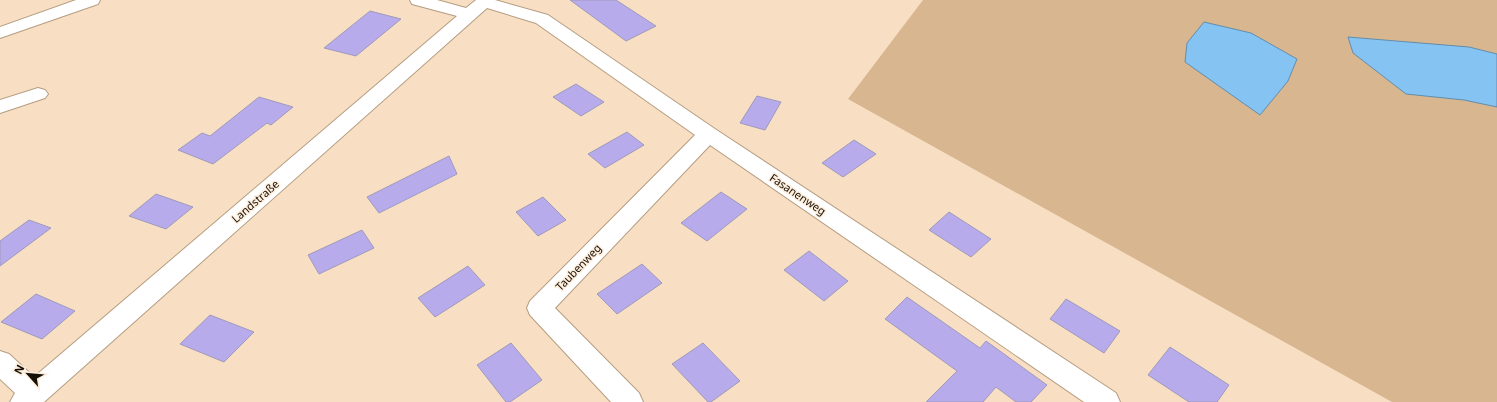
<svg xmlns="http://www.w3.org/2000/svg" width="1497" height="402" viewBox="0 0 1497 402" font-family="'Noto Sans',sans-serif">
<rect width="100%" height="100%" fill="#f8dfc3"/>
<polygon fill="#d7b690" points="923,0 1497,0 1497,402 1392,402 848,99"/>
<g fill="#85c3f2" stroke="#648dab">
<polygon points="1204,22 1251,33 1297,59 1288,81 1260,115 1185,62 1187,43"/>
<polygon points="1348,37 1469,47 1497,54 1497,107 1464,100 1406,94 1353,53"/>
</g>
<g fill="#b7abec" stroke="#9f9aba">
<polygon points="570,0 616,0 656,26 626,41"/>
<polygon points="370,11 401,19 356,56 324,48"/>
<polygon points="576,84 604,102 581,116 553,97"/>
<polygon points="757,96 781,102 765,130 740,123"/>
<polygon points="259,97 293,107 271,125 267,123 213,164 178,150 202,133 210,136"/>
<polygon points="627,132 644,145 605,168 588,154"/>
<polygon points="854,140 876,154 843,177 822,163"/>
<polygon points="449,156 457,174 379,213 367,197"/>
<polygon points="721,192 747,209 707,241 681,223"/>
<polygon points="156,194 193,207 166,229 129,216"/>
<polygon points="543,197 566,220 538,236 516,212"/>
<polygon points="949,212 991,239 971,257 929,230"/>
<polygon points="29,220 51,228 0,266 0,241"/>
<polygon points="362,230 374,248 319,274 308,255"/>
<polygon points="809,251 848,281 824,301 784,270"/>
<polygon points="642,264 662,283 617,314 597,294"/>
<polygon points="468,266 485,285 435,317 418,298"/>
<polygon points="36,294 75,311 42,339 1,322"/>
<polygon points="907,297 980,348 986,341 1047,385 1031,402 1016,402 996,387 983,402 926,402 957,371 885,319"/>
<polygon points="1066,299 1120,331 1104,353 1050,319"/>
<polygon points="210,315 254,332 224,362 180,344"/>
<polygon points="511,343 542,380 510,402 506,402 477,365"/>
<polygon points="703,343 740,381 711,402 708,402 672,364"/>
<polygon points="1170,347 1229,385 1217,402 1189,402 1148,375"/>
</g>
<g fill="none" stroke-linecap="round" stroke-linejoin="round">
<defs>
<g id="minor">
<polygon points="76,0 100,0 98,4 0,38 0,27"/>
<polygon points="410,0 437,0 466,8 476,0 495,0 548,15 715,129 1116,393 1120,402 1084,402 710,145 555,308 639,393 643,402 611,402 530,315 527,308 530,301 695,135 536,23 487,8 44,402 10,402 15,393 0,379 0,351 9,354 34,377 457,16 412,4"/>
<polygon points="38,88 45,90 48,94 45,98 0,113 0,100"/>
</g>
</defs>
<use href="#minor" stroke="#b59d82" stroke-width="2"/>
<use href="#minor" fill="#fff" fill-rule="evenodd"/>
</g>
<g text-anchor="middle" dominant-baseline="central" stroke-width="3" stroke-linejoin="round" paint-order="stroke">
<g font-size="11" fill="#170f05" stroke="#fdeedd">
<text transform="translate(798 194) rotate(34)">Fasanenweg</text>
<text transform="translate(255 201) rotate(-41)">Landstraße</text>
<text transform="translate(578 267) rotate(-46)">Taubenweg</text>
</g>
</g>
<g transform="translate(28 374) rotate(297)" stroke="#fdeedd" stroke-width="3" paint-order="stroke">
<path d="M0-3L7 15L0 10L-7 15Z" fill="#170f05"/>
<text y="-6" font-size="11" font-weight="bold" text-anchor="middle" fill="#170f05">N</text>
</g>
</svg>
